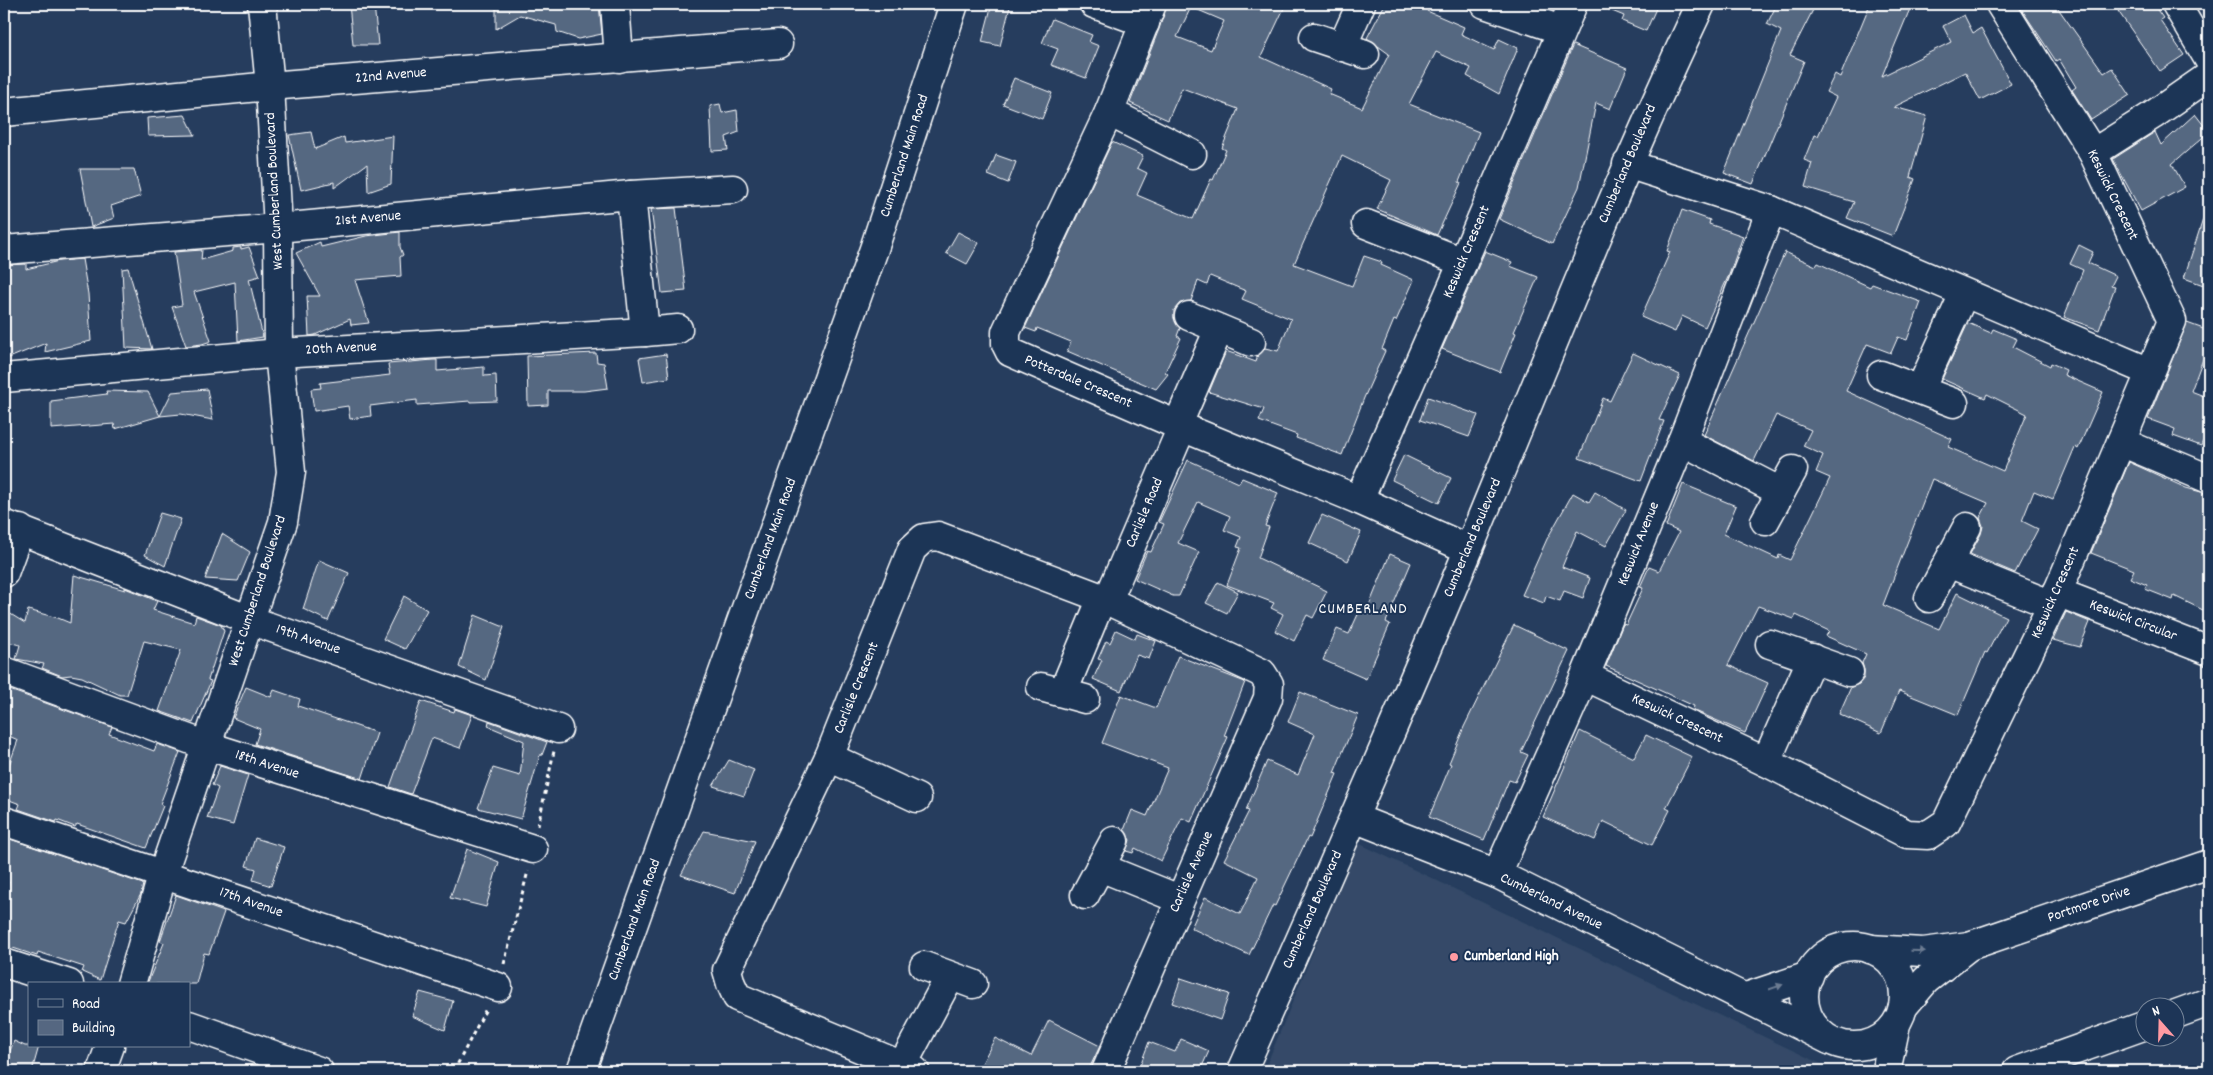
<svg xmlns="http://www.w3.org/2000/svg" width="2213" height="1075" viewBox="0 0 2213 1075" font-family="Dekko,sans-serif">
<rect width="100%" height="100%" fill="#263d5e"/>
<filter id="ink" filterUnits="userSpaceOnUse"><feTurbulence type="fractalNoise" baseFrequency=".02" numOctaves="2"/><feDisplacementMap in="SourceGraphic" scale="10" xChannelSelector="R" yChannelSelector="G"/><feConvolveMatrix kernelMatrix="1 2 1 2 8 2 1 2 1" color-interpolation-filters="sRGB"/></filter>
<g filter="url(#ink)">
<polygon fill="#344a68" points="1358,843 1836,1071 1264,1071"/>
<g fill="#556781" stroke="#fff" fill-rule="evenodd">
<polygon points="349,4 374,4 378,45 353,45"/>
<polygon points="496,4 599,4 602,34 578,39 557,32 556,25 520,15 496,29"/>
<polygon points="992,4 1010,7 1000,46 982,42"/>
<path d="M1167,4H1286L1261,57L1331,89L1329,94L1362,108L1389,54L1367,38L1385,4H1430L1427,11L1464,27L1461,34L1494,50L1499,39L1518,48L1499,94L1467,76L1471,68L1436,52L1409,104L1479,132L1459,182L1461,183L1437,235L1377,209L1391,180L1342,156L1294,264L1352,286L1364,256L1382,262L1381,265L1414,280L1396,321L1394,320L1382,349L1385,351L1364,398L1342,455L1296,438L1297,435L1259,421L1264,409L1209,392L1226,351L1256,362L1258,355L1265,348L1278,351L1291,319L1242,299L1246,291L1210,276L1207,285L1198,281L1191,301L1180,303L1174,310V318L1180,328L1177,336L1181,338L1165,372L1168,374L1156,389L1067,351L1071,342L1037,328L1036,332L1025,328L1112,142L1143,156L1137,168L1147,173L1137,195L1193,219L1211,179L1213,180L1226,150L1222,148L1238,109L1182,88L1168,120L1130,103L1159,29ZM1191,7L1224,21L1211,50L1177,37Z"/>
<polygon points="1595,4 1658,4 1646,31 1622,21 1624,16"/>
<polygon points="1777,4 1816,4 1790,55 1804,61 1753,184 1724,173 1781,31 1767,24"/>
<polygon points="1870,4 1912,4 1882,76 1951,42 1943,26 1964,15 1973,33 1981,28 2011,84 1980,100 1965,72 1894,107 1927,116 1910,177 1915,179 1893,236 1847,218 1854,202 1805,187 1812,163 1804,160 1814,135 1818,136 1836,97 1826,92 1835,74 1840,77"/>
<polygon points="2018,4 2055,4 2104,73 2112,68 2130,95 2091,120 2072,90 2076,87 2059,59 2056,61"/>
<polygon points="2129,4 2153,4 2163,18 2160,20 2184,55 2160,71 2118,11"/>
<polygon points="1052,19 1092,35 1089,42 1099,46 1086,78 1051,65 1058,49 1042,43"/>
<polygon points="1573,45 1627,68 1610,109 1596,103 1579,187 1552,244 1499,219"/>
<polygon points="1014,78 1052,93 1042,119 1003,104"/>
<polygon points="720,104 722,113 737,110 739,132 726,137 728,150 712,151 710,106"/>
<polygon points="2195,114 2209,132 2172,164 2185,187 2141,211 2113,159 2155,132 2161,145"/>
<polygon points="185,115 195,135 148,136 147,118"/>
<polygon points="311,132 315,149 344,137 345,143 393,136 391,184 368,192 367,164 334,188 334,182 301,190 289,135"/>
<polygon points="996,155 1016,162 1008,183 988,175"/>
<polygon points="80,169 134,169 141,196 111,206 114,218 91,227"/>
<polygon points="676,208 686,291 662,293 651,209"/>
<polygon points="1682,210 1710,220 1709,224 1743,236 1729,275 1705,327 1682,316 1675,332 1641,317 1670,252 1667,251"/>
<polygon points="2206,210 2209,211 2209,287 2184,278"/>
<polygon points="400,232 400,247 403,255 400,257 401,276 355,280 369,323 351,325 350,319 315,335 309,336 307,296 320,296 296,253 320,242 321,247 366,236"/>
<polygon points="958,232 979,243 967,264 946,253"/>
<polygon points="2079,245 2093,252 2088,263 2116,276 2111,286 2115,287 2099,330 2064,317 2083,270 2070,264"/>
<polygon points="241,247 241,249 249,247 260,276 249,279 263,337 238,341 235,282 194,292 211,341 202,344 186,346 172,307 182,305 174,252 202,250 201,260 233,251 233,248"/>
<polygon points="1485,251 1512,262 1510,266 1538,277 1514,332 1516,333 1500,372 1442,349"/>
<polygon points="1785,252 1816,266 1818,263 1870,287 1872,284 1921,302 1907,340 1898,337 1891,353 1867,344 1846,391 1952,439 1948,447 2003,471 2027,414 1987,394 1985,398 1942,379 1968,323 1991,333 1993,329 2017,339 2013,347 2050,366 2051,363 2066,370 2064,375 2103,392 2078,449 2075,447 2053,499 2034,491 2022,521 2038,529 2015,573 1970,554 1981,534 1983,526 1980,518 1988,503 1932,479 1883,605 1939,629 1957,593 2006,617 1987,653 1985,652 1958,715 1899,691 1881,733 1839,714 1851,687 1859,684 1864,678 1864,670 1862,663 1866,654 1826,636 1829,631 1796,615 1794,619 1758,606 1728,665 1768,683 1745,733 1693,710 1694,706 1606,666 1623,624 1626,625 1643,588 1640,587 1649,567 1659,571 1679,532 1666,526 1683,484 1736,506 1724,534 1778,559 1779,555 1790,560 1830,478 1816,472 1823,455 1803,446 1811,430 1776,415 1754,461 1704,435"/>
<polygon points="82,259 88,294 91,341 45,352 46,343 4,360 4,265 26,264 26,269 59,261"/>
<polygon points="128,268 152,349 126,348 122,269"/>
<polygon points="2187,323 2209,331 2209,343 2191,391 2209,398 2209,444 2203,441 2201,446 2173,436 2175,429 2148,419"/>
<polygon points="596,353 597,362 604,363 608,388 584,391 548,391 548,405 528,406 527,356"/>
<polygon points="1633,353 1680,375 1659,420 1664,421 1641,481 1579,458 1603,398 1610,401"/>
<polygon points="666,354 669,378 643,382 639,358"/>
<polygon points="433,360 437,360 437,371 484,367 484,376 496,375 497,401 470,402 470,401 417,405 417,400 370,406 371,416 350,419 348,406 314,411 311,389 321,388 320,383 390,375 388,364"/>
<polygon points="207,389 213,420 181,414 160,416 172,392"/>
<polygon points="106,391 148,392 160,416 115,429 114,424 51,429 51,401 107,394"/>
<polygon points="1428,397 1478,415 1469,437 1420,420"/>
<polygon points="1404,455 1451,478 1439,503 1392,480"/>
<polygon points="1188,460 1239,483 1242,478 1278,493 1265,526 1269,527 1258,558 1327,591 1313,618 1307,615 1294,641 1275,631 1283,614 1271,608 1274,603 1227,585 1241,548 1237,547 1241,537 1224,530 1230,516 1198,502 1178,543 1199,552 1179,596 1173,596 1135,579 1147,551 1151,552 1164,524 1159,522"/>
<polygon points="2129,462 2186,488 2209,494 2209,602 2205,611 2174,596 2173,600 2145,589 2147,585 2130,578 2134,570 2091,553"/>
<polygon points="1595,492 1626,510 1606,546 1577,531 1562,567 1590,578 1583,598 1564,591 1560,601 1546,596 1544,603 1522,595 1547,539 1573,493 1589,502"/>
<polygon points="160,513 181,519 165,566 145,555"/>
<polygon points="1322,515 1361,532 1348,561 1309,543"/>
<polygon points="222,534 250,552 238,581 205,579"/>
<polygon points="1390,554 1411,563 1386,622 1390,624 1366,679 1323,660 1337,629 1349,634 1360,610 1366,613"/>
<polygon points="319,560 349,573 328,621 303,609"/>
<polygon points="74,575 125,590 125,588 157,601 153,610 194,623 196,616 221,625 224,631 208,680 211,681 193,723 159,711 181,650 144,641 127,695 120,695 82,677 71,675 62,676 42,668 44,664 16,659 20,645 4,641 4,610 25,623 28,610 58,618 70,623"/>
<polygon points="1218,582 1238,592 1227,613 1206,603"/>
<polygon points="404,596 427,610 405,649 383,639"/>
<polygon points="2066,612 2090,622 2080,647 2053,640"/>
<polygon points="475,615 504,627 486,680 459,667"/>
<polygon points="1514,625 1569,651 1521,752 1528,755 1515,782 1509,780 1484,840 1429,817 1451,764 1449,763 1464,727"/>
<polygon points="1116,630 1135,639 1137,634 1156,641 1149,659 1137,655 1121,691 1093,679 1102,660 1098,659 1106,641 1110,643"/>
<polygon points="1178,656 1245,682 1224,736 1228,737 1191,822 1182,818 1161,861 1135,848 1133,853 1126,851 1130,840 1124,830 1132,810 1147,816 1168,768 1102,743 1121,695 1156,708"/>
<polygon points="246,687 271,697 274,690 300,699 298,706 377,733 362,779 255,744 260,729 233,718"/>
<polygon points="4,688 112,727 109,734 154,751 157,744 180,752 160,804 163,806 146,848 77,824 75,827 57,820 56,822 18,809 20,804 4,798 4,779 18,740 4,734"/>
<polygon points="1300,692 1358,715 1334,773 1337,774 1310,838 1308,837 1275,906 1273,905 1249,955 1191,928 1205,897 1240,914 1258,877 1224,860 1249,811 1246,810 1267,761 1298,775 1315,734 1288,722"/>
<polygon points="421,701 454,712 455,709 472,715 460,748 432,738 411,794 390,787"/>
<polygon points="489,721 547,742 542,755 540,755 521,819 478,808 493,768 520,776 524,741 488,726"/>
<polygon points="1580,731 1634,758 1646,735 1692,757 1666,808 1670,810 1652,845 1603,821 1595,840 1543,817"/>
<polygon points="729,760 754,770 744,796 713,786"/>
<polygon points="220,766 248,775 233,825 207,818 218,788 212,785"/>
<polygon points="704,831 755,841 735,893 681,875"/>
<polygon points="7,838 143,884 141,894 126,922 119,920 100,980 82,972 84,967 38,952 37,956 4,945 4,899 9,882 4,880 4,847"/>
<polygon points="255,838 284,847 271,886 253,880 256,869 246,866"/>
<polygon points="467,849 499,862 486,907 450,898"/>
<polygon points="176,895 224,912 209,954 204,953 196,984 147,984 164,943 160,941"/>
<polygon points="1181,978 1229,994 1220,1020 1172,1003"/>
<polygon points="420,992 453,1001 445,1030 412,1016"/>
<polygon points="1049,1020 1100,1046 1088,1071 978,1071 995,1038 1031,1056"/>
<polygon points="1181,1039 1209,1051 1200,1071 1138,1071 1149,1042 1175,1052"/>
<polygon points="14,1041 25,1046 39,1046 32,1071 15,1071 4,1065"/>
</g>
<g fill="none" stroke-linecap="round" stroke-linejoin="round">
<defs>
<g id="minor">
<polyline points="615,4 619,58"/>
<polyline points="1094,4 1145,23"/>
<polyline points="1152,4 1109,112 1006,332 1006,344 1010,352 1182,427 1359,500 1468,549"/>
<polyline points="1485,4 1561,30"/>
<polyline points="2176,4 2209,60"/>
<polyline points="1314,37 1365,54"/>
<polyline points="1342,47 1361,4"/>
<polyline points="4,112 270,86 778,44"/>
<polyline points="1109,112 1192,154"/>
<polyline points="2093,153 2153,115 2209,76"/>
<polyline points="1627,164 1771,210 2150,372"/>
<polyline points="631,195 645,332"/>
<polyline points="1366,224 1463,262"/>
<polyline points="4,250 278,228 631,195 733,189"/>
<polyline points="1189,316 1251,342"/>
<polyline points="1881,375 1954,403"/>
<polyline points="4,378 279,353 645,332 678,329"/>
<polyline points="1920,390 1964,294"/>
<polyline points="1178,424 1219,329"/>
<polyline points="1682,441 1781,492"/>
<polyline points="2121,442 2209,479"/>
<polyline points="1359,500 1463,262 1573,4"/>
<polyline points="1765,521 1793,470"/>
<polyline points="4,524 250,620 558,729"/>
<polyline points="1948,563 2052,605"/>
<polyline points="4,573 20,529"/>
<polyline points="2057,592 2209,651"/>
<polyline points="1929,598 1967,527"/>
<polyline points="1108,600 1182,427"/>
<polyline points="1770,644 1849,672"/>
<polyline points="4,671 205,745 533,849"/>
<polyline points="1585,676 1766,762 1907,834 1928,835 1946,823 2052,605 2172,321 2093,153 2000,4"/>
<polyline points="1041,687 1085,699"/>
<polyline points="1063,692 1102,598"/>
<polyline points="829,757 917,798"/>
<polyline points="1766,762 1812,658"/>
<polyline points="1354,818 1497,874 1829,1040"/>
<polyline points="4,821 498,987"/>
<polyline points="1100,867 1179,899"/>
<polyline points="1497,874 1585,676 1682,441 1771,210"/>
<polyline points="1085,895 1114,841"/>
<circle cx="1854" cy="996" r="50"/>
<polyline points="1869,949 1923,952 1969,946 2209,864"/>
<polyline points="4,963 69,984"/>
<polyline points="924,966 973,984"/>
<polyline points="131,984 163,873 283,522 291,472 279,353 278,228 270,86 262,4"/>
<polyline points="1743,998 1809,976"/>
<polyline points="1903,1007 1926,980 1969,946"/>
<polyline points="2176,1014 2209,1002"/>
<polyline points="189,1025 319,1071"/>
<polyline points="902,1066 950,976"/>
<polyline points="101,1071 110,1046"/>
<polyline points="581,1071 874,249 954,4"/>
<polyline points="915,1071 737,997 731,984 727,970 829,757 912,549 924,538 938,536 1102,598 1262,673 1269,684 1268,698 1106,1071"/>
<path d="M1242,1071C1319,897 1397,722 1470,546C1545,364 1617,181 1701,4"/>
<polyline points="1888,1071 1888,1062 1896,1024"/>
<polyline points="2017,1071 2146,1025"/>
</g>
</defs>
<use href="#minor" stroke="#fff" stroke-width="31"/>
<g stroke="#fff" stroke-width="3" stroke-dasharray="4 4" stroke-linecap="butt">
<polyline points="538,826 554,751"/>
<polyline points="504,964 528,871"/>
<polyline points="454,1071 487,1007"/>
</g>
<use href="#minor" stroke="#1d3557" stroke-width="28"/>
</g>
<defs><path id="oneway-solid" d="M-6-.8H1V-3.2L6.5 0L1 3.2V.8H-6Z" transform="scale(1.25)"/></defs>
<g fill="#6c7c92">
<use href="#oneway-solid" transform="translate(1918 951) rotate(1)"/>
<use href="#oneway-solid" transform="translate(1776 987) rotate(-19)"/>
</g>
</g>
<circle fill="#ff9aa2" stroke="#1d3557" stroke-width="2" cx="1454" cy="957" r="5"/>
<g text-anchor="middle" dominant-baseline="central" stroke-width="4" stroke-linejoin="round" paint-order="stroke">
<g font-size="15" fill="#fff" stroke="#1d3557">
<text transform="translate(391 76) rotate(-5)">22nd Avenue</text>
<text transform="translate(905 156) rotate(-72)">Cumberland Main Road</text>
<text transform="translate(1628 164) rotate(-67)">Cumberland Boulevard</text>
<text transform="translate(275 191) rotate(-93)">West Cumberland Boulevard</text>
<text transform="translate(2112 195) rotate(64)">Keswick Crescent</text>
<text transform="translate(368 219) rotate(-5)">21st Avenue</text>
<text transform="translate(1467 252) rotate(-67)">Keswick Crescent</text>
<text transform="translate(341 349) rotate(-3)">20th Avenue</text>
<text transform="translate(1078 382) rotate(23)">Potterdale Crescent</text>
<text transform="translate(1145 513) rotate(-67)">Carlisle Road</text>
<text transform="translate(1473 538) rotate(-67)">Cumberland Boulevard</text>
<text transform="translate(771 539) rotate(-70)">Cumberland Main Road</text>
<text transform="translate(1639 544) rotate(-68)">Keswick Avenue</text>
<text transform="translate(258 591) rotate(-72)">West Cumberland Boulevard</text>
<text transform="translate(2056 593) rotate(-66)">Keswick Crescent</text>
<text transform="translate(2133 621) rotate(21)">Keswick Circular</text>
<text transform="translate(308 640) rotate(19)">19th Avenue</text>
<text transform="translate(857 688) rotate(-68)">Carlisle Crescent</text>
<text transform="translate(1677 719) rotate(25)">Keswick Crescent</text>
<text transform="translate(267 765) rotate(18)">18th Avenue</text>
<text transform="translate(1192 872) rotate(-66)">Carlisle Avenue</text>
<text transform="translate(1551 902) rotate(26)">Cumberland Avenue</text>
<text transform="translate(251 903) rotate(19)">17th Avenue</text>
<text transform="translate(2089 905) rotate(-19)">Portmore Drive</text>
<text transform="translate(1313 910) rotate(-66)">Cumberland Boulevard</text>
<text transform="translate(635 920) rotate(-70)">Cumberland Main Road</text>
</g>
<g font-size="15" font-weight="bold" fill="#fff" stroke="#1d3557" text-anchor="start">
<text x="1464" y="957">Cumberland High</text>
</g>
<g font-size="16" letter-spacing="1" fill="#fff" stroke="#1d3557">
<text x="1363" y="609">CUMBERLAND</text>
</g>
</g>
<rect width="2213" height="1075" fill="none" stroke="#1d3557" stroke-width="20"/>
<rect x="10" y="10" width="2193" height="1055" fill="none" stroke="#fff" stroke-width="2" filter="url(#ink)"/>
<rect x="28" y="982" width="162" height="65" fill="#1d3557" stroke="#77869a"/>
<rect x="38" y="999" width="25" height="8" fill="#1d3557" stroke="#77869a"/>
<text x="72" y="1008" font-size="15" fill="#ffffff">Road</text>
<rect x="38" y="1020" width="25" height="15" fill="#556781" stroke="#77869a"/>
<text x="72" y="1032" font-size="15" fill="#ffffff">Building</text>
<g transform="translate(2160 1022) rotate(340)"><circle r="24" fill="#1d3557" stroke="#77869a"/>
<path d="M0-4L9 19L0 12L-9 19Z" fill="#ff9aa2"/>
<text y="-8" font-size="14" font-weight="bold" text-anchor="middle" fill="#ffffff">N</text>
</g>
</svg>
